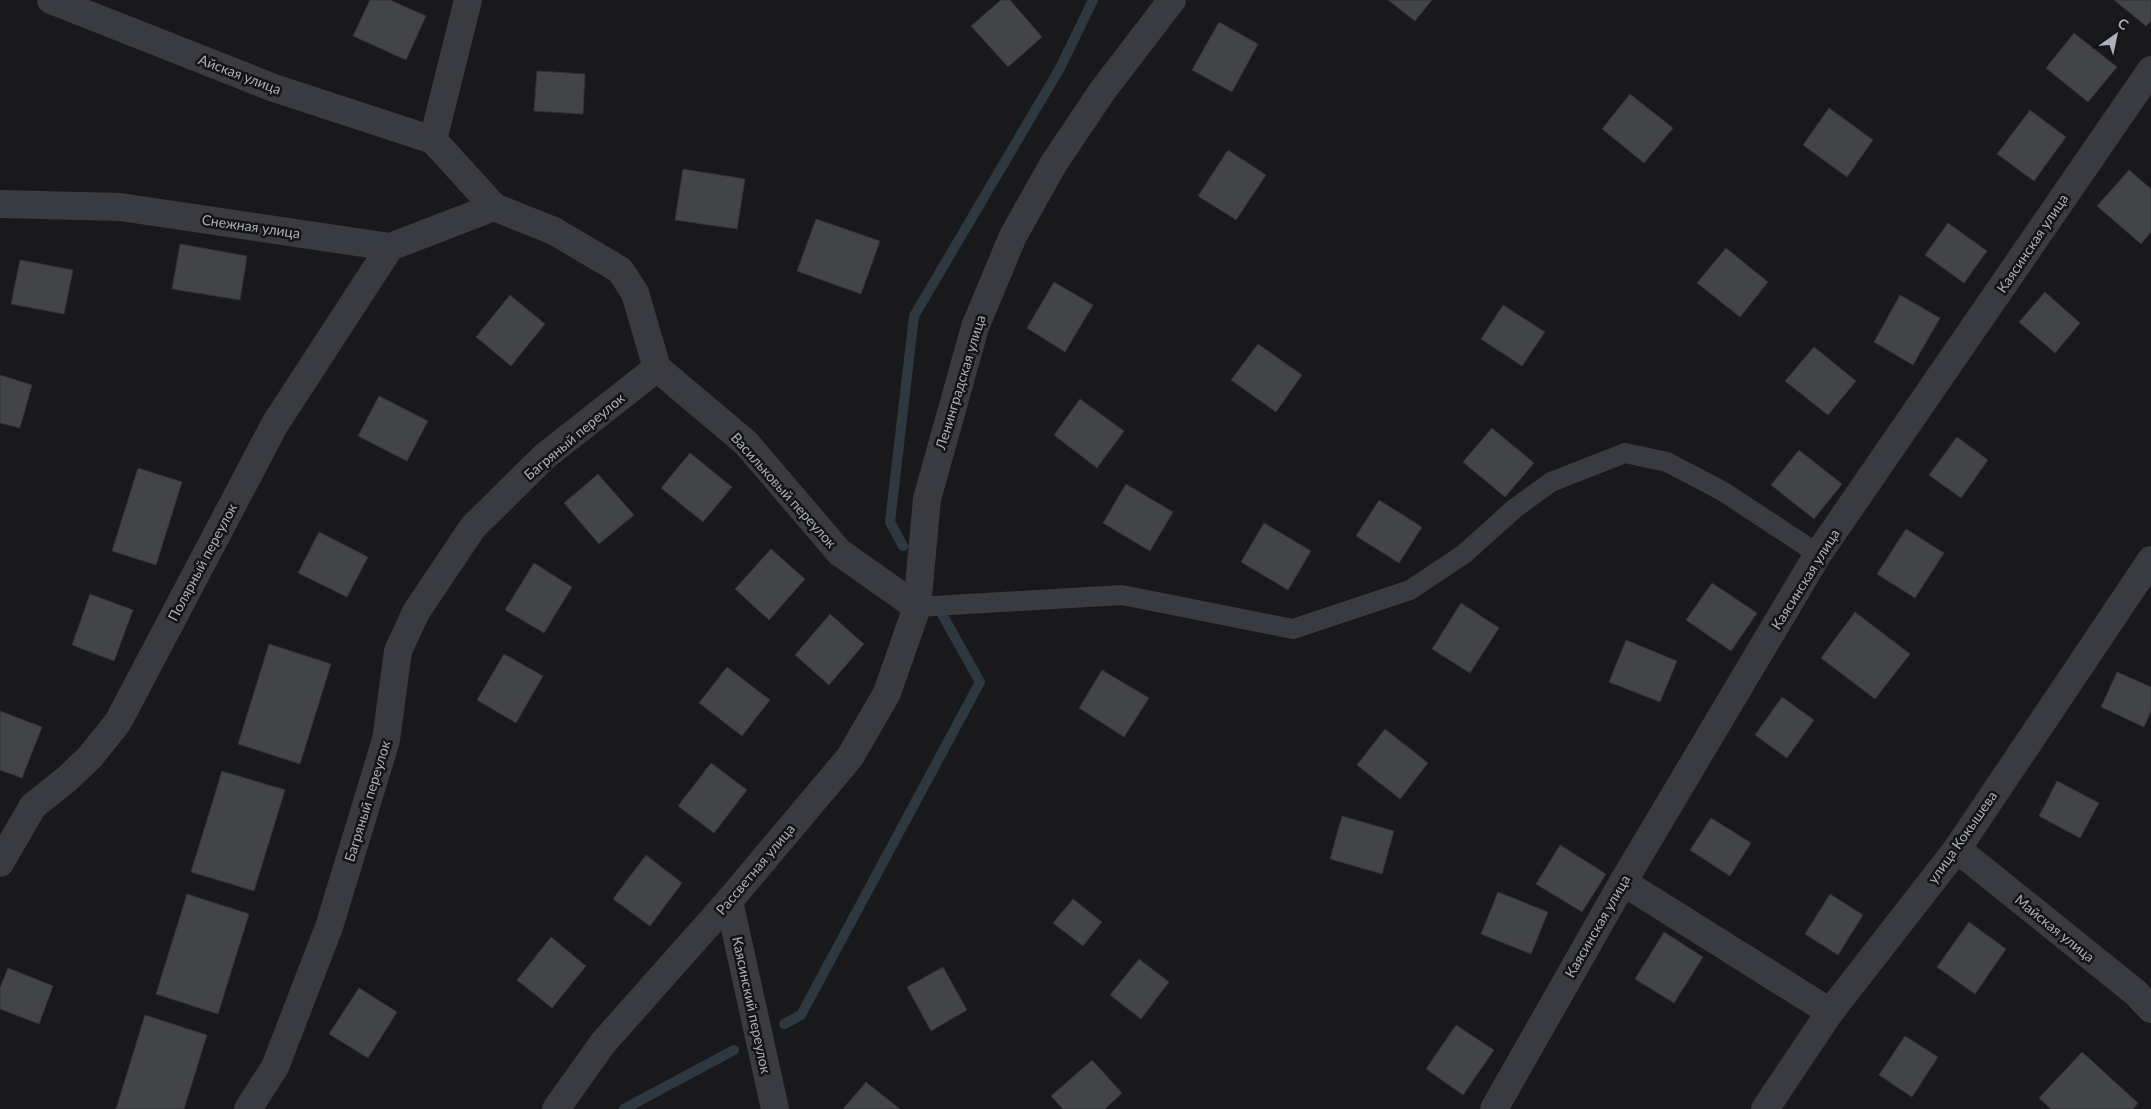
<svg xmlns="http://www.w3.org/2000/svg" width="2151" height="1109" viewBox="0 0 2151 1109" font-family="Lato,sans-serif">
<rect width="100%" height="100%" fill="#19191b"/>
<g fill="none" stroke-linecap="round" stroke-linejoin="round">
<g stroke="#2e3840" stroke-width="10">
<polyline points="903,546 890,522 914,316 1060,68 1093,0"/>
<polyline points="784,1024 801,1015 980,682 943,616"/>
<polyline points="624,1109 734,1050"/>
</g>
</g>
<g fill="#434448" stroke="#333337">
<polygon points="370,0 390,0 426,16 406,60 353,36"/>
<polygon points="1001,0 1010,0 1042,37 1008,67 971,26"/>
<polygon points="1388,0 1432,0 1415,21"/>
<polygon points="2114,0 2151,0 2151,21 2146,26"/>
<polygon points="1219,22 1258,44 1232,92 1192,70"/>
<polygon points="2074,33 2117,67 2088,102 2046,68"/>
<polygon points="537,71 585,74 583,114 534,111"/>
<polygon points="1630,94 1673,128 1644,163 1602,129"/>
<polygon points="1829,108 1873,140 1847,177 1803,145"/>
<polygon points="2030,110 2066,137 2034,181 1997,154"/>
<polygon points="1228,150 1266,175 1236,220 1198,196"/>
<polygon points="683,169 745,179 737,229 675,220"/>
<polygon points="2129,170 2151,189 2151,232 2141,244 2097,206"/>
<polygon points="816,219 880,241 861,294 797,271"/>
<polygon points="1948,223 1987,251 1964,283 1925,255"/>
<polygon points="180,244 247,256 240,300 172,289"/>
<polygon points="1726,248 1768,282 1740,317 1697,283"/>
<polygon points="20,260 73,270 64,314 11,304"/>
<polygon points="1054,282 1093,305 1065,352 1027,328"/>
<polygon points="2045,292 2080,323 2055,353 2019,322"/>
<polygon points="510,295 545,324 511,366 476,337"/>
<polygon points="1900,295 1940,318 1913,365 1874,342"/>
<polygon points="1503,305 1545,332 1522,366 1481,339"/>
<polygon points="1258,344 1302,375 1276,412 1231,380"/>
<polygon points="1814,347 1856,381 1828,415 1785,381"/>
<polygon points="0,375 32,385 20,428 0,423"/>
<polygon points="379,396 428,421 407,461 358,436"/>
<polygon points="1080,399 1124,431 1097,468 1054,435"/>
<polygon points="1492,428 1534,463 1505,497 1463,462"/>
<polygon points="1957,437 1988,460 1961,498 1929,475"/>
<polygon points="1799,450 1842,484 1814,519 1771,485"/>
<polygon points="690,453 732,487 703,522 661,488"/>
<polygon points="138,468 182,482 156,565 112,551"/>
<polygon points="598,474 634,515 599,544 564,503"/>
<polygon points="1126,484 1173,512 1150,551 1103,523"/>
<polygon points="1379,500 1422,527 1399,563 1356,536"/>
<polygon points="1264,523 1311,551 1288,590 1241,562"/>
<polygon points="1906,529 1944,553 1915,598 1877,574"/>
<polygon points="319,532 368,557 347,597 298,573"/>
<polygon points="771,549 805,579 769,620 735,589"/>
<polygon points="534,563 572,587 544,633 505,610"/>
<polygon points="1712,583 1757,613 1731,651 1686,620"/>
<polygon points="90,594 133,610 114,661 72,645"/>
<polygon points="1461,603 1499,628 1470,673 1432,649"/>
<polygon points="1855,612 1910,654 1875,699 1821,658"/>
<polygon points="830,614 864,644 829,685 795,655"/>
<polygon points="1626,640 1677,661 1660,702 1609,682"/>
<polygon points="269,644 331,664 300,764 238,744"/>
<polygon points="504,654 543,676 516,723 477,700"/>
<polygon points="727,667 770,700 742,736 699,703"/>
<polygon points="1102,670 1149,698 1124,737 1079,708"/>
<polygon points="2117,672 2151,687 2151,711 2144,727 2101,707"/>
<polygon points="1782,697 1814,720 1787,758 1755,735"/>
<polygon points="0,711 42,727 22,778 0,770"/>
<polygon points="1385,729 1428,763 1400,799 1357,765"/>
<polygon points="711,763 747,790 714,833 678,806"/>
<polygon points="222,771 285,790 254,891 191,872"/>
<polygon points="2057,781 2099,803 2080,838 2039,816"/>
<polygon points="1342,816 1394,831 1382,874 1330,859"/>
<polygon points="1711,818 1751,843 1730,876 1690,850"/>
<polygon points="1560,845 1606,874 1582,912 1536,884"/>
<polygon points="646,855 682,883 650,926 613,899"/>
<polygon points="1498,892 1548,912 1531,954 1481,934"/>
<polygon points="187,894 249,914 218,1014 156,994"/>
<polygon points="1830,894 1863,915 1838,955 1805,934"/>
<polygon points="1073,899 1102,922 1083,946 1053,923"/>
<polygon points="1969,922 2006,949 1975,994 1937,967"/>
<polygon points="1664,932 1703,957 1674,1003 1635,979"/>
<polygon points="551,937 586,966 552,1008 517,980"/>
<polygon points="1139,959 1169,982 1141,1019 1110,995"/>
<polygon points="943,967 967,1010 931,1031 907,987"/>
<polygon points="8,968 53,986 39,1024 0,1009 0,988"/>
<polygon points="359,988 397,1012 368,1058 329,1034"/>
<polygon points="145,1015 207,1035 184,1109 116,1109"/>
<polygon points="1456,1025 1494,1050 1463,1095 1426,1069"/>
<polygon points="1905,1036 1938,1057 1912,1097 1879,1075"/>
<polygon points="2082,1052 2138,1103 2133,1109 2051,1109 2039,1098"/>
<polygon points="1092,1060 1122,1093 1105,1109 1063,1109 1051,1096"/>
<polygon points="866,1082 900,1109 843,1109"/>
</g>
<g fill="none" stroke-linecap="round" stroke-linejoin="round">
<polyline stroke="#3a3b41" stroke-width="20" points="917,607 1122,595 1293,629 1410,590 1464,554 1514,509 1551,482 1625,453 1667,462 1724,492 1818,554"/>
<g stroke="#3a3b41" stroke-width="28">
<polyline points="51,0 274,88 433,140"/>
<polyline points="468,0 433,140 494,207 554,231 620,270 635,293 657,368 746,443 839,552 917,607"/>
<polyline points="0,204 120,207 390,247 494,207"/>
<polyline points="1957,849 2136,993 2151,1009"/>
<polyline points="0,863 33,806 67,779 90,757 118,722 275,424 390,247"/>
<polyline points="1623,882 1830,1012"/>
<polyline points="729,901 775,1109"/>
<polyline points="248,1109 275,1067 329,927 386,740 398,651 416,612 473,527 545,456 657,368"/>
<polyline points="1765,1109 1830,1012 1957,849 2151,560"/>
</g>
<g stroke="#3a3b41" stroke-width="28">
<polyline points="556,1109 603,1043 729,901 850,757 887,693 917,607 927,499 975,327 1013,236 1054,163 1103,90 1172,0"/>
<polyline points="1494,1109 1623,882 1818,554 2151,70"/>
</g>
</g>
<g text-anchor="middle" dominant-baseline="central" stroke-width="5" stroke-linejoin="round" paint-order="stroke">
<g font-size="14" fill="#abafbb" stroke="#141416">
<text transform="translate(240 74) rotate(21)">Айская улица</text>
<text transform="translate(251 226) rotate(8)">Снежная улица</text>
<text transform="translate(2032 243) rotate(-56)">Каясинская улица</text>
<text transform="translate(960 382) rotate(-73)">Ленинградская улица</text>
<text transform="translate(574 436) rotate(-40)">Багряный переулок</text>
<text transform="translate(784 490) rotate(48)">Васильковый переулок</text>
<text transform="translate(202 562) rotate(-62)">Полярный переулок</text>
<text transform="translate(1805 579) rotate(-58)">Каясинская улица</text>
<text transform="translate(367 801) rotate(-73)">Багряный переулок</text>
<text transform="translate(1962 837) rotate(-55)">улица Кокышева</text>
<text transform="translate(755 869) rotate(-50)">Рассветная улица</text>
<text transform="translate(1597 926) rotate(-60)">Каясинская улица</text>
<text transform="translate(2055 928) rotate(39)">Майская улица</text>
<text transform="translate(752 1005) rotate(78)">Каясинский переулок</text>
</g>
</g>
<g transform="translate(2116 35) rotate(33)" stroke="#141416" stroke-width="4" paint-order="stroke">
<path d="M0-4L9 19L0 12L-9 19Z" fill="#abafbb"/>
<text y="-8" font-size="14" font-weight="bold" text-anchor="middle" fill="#abafbb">С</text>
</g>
</svg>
